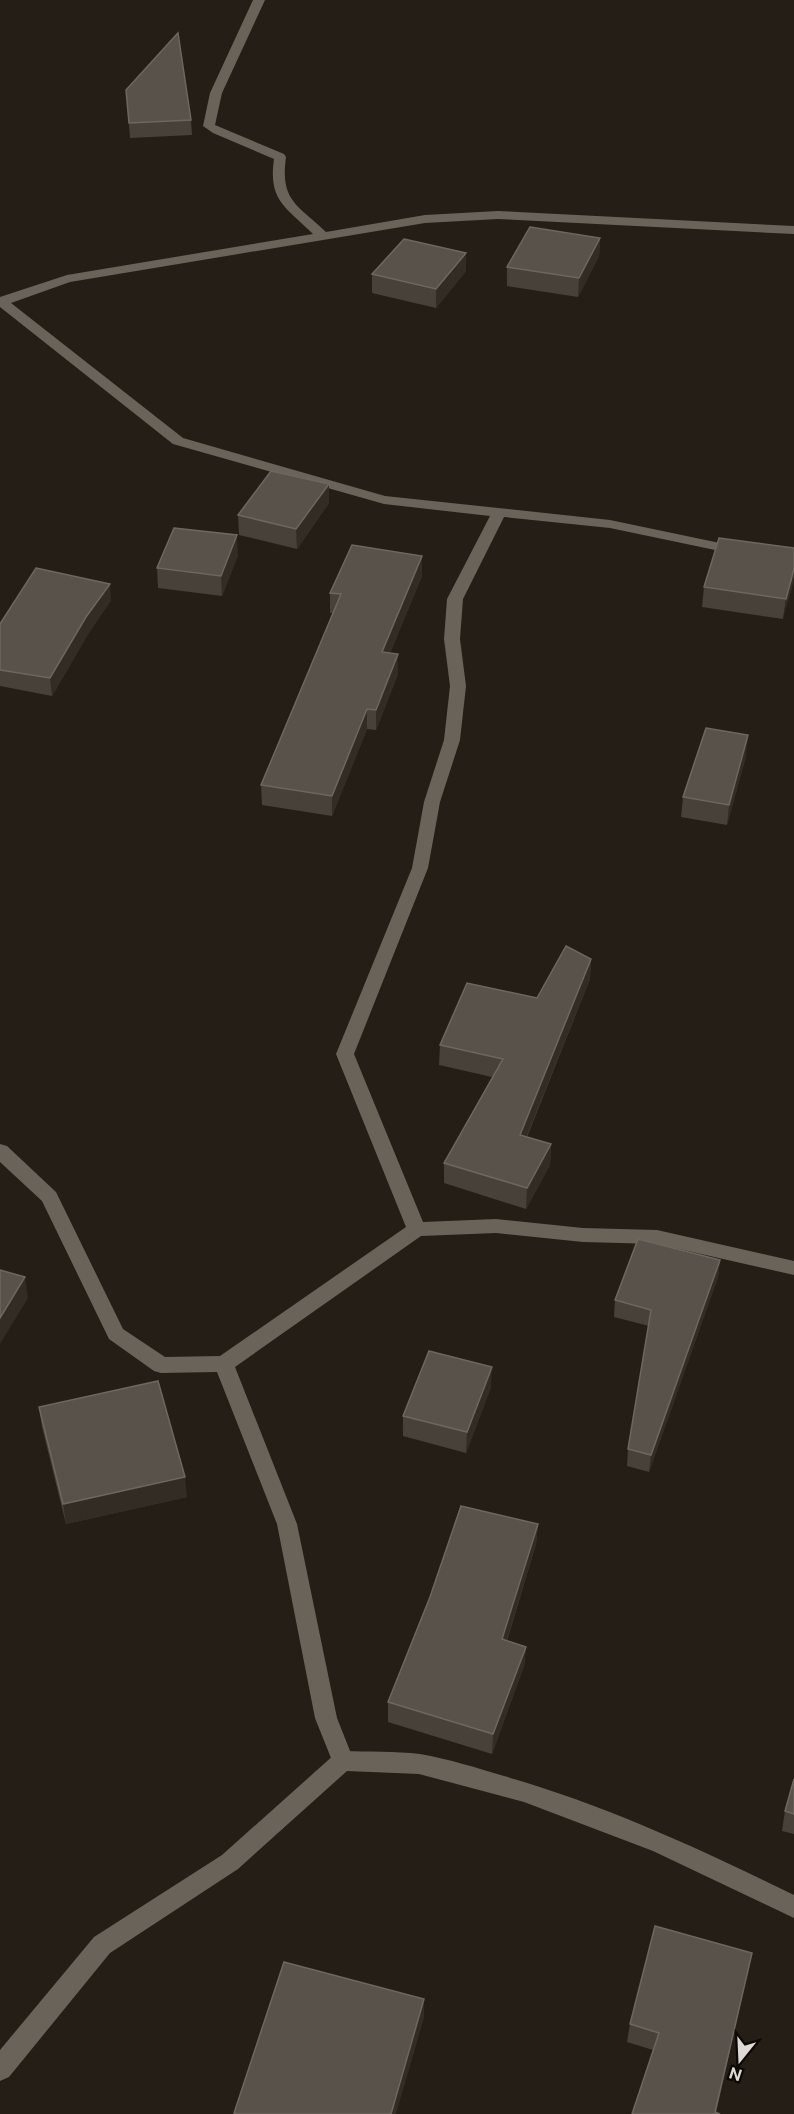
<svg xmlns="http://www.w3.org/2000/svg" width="794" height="2114" viewBox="0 0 794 2114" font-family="'Public Sans',sans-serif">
<rect width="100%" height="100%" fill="#241e16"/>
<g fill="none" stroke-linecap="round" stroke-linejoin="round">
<path fill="#6a6359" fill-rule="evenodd" d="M253,0H265L222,93L215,125L284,154L286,157C280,201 297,204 326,232L425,215L498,211L794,226V234L498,219L425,223L70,282L11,303L183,438L385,496L610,520L739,547L746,551L739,555L610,528L504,517L463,599L460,639L466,686L460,740L440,802L428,868L354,1054L423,1222L496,1219L583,1228L657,1230L794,1261V1275L657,1244L583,1242L496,1233L421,1236L235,1367L297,1524L337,1718L354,1761L351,1768L343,1771L335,1768L315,1718L277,1524L217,1372L161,1373L154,1371L109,1339L42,1201L0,1162V1144L7,1146L56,1192L123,1329L165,1357L220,1356L406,1227L336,1054L412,868L424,802L444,740L450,686L444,639L447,599L490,516L384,504L173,444L0,307V297L67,275L313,234C286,207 268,201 274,159L213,133L203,126L210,93Z"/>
<path fill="#6a6359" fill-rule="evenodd" d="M343,1751C369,1752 395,1751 420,1754C449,1759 477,1768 504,1776C605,1805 700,1849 794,1895V1918L653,1851L524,1802L419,1774L347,1771L238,1869L110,1953L9,2077L0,2081V2050L94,1937L222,1855L335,1754Z"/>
</g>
<g fill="#474139">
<polygon points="126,90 191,120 192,135 130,138"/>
<polygon points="600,238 599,256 578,297 507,286 507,267"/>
<polygon points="466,271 436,308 372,293 372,274"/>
<polygon points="329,484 329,503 297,549 239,535 238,515"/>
<polygon points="794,548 783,619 702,607 704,587"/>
<polygon points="238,555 222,596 158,588 157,568"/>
<polygon points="422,576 390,653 398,674 376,730 367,729 332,816 262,805 261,785 333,613 330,613 330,593"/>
<polygon points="111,600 88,634 52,696 0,686 0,624"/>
<polygon points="746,756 727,825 681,817 683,797"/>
<polygon points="591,959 590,979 527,1137 551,1144 550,1165 526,1209 444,1183 444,1163 492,1077 439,1065 440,1045 537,998"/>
<polygon points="720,1260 718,1277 649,1472 627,1466 628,1449 649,1326 614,1317 615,1300"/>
<polygon points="491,1387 466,1453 403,1436 403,1416"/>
<polygon points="39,1407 187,1497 66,1524 42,1427"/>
<polygon points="538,1524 536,1544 507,1641 526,1647 524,1666 492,1754 388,1722 388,1702"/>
<polygon points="794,1779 794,1834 782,1831 785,1811"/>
<polygon points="752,1953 716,2113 632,2114 653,2050 627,2042 630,2024"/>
</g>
<g fill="#322c24">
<polygon points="600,238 599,256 578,297 579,278"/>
<polygon points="466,253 466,271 436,308 436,289"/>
<polygon points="329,484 329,503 297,549 296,529"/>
<polygon points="237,535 238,555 222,596 221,576"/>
<polygon points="422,556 422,576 382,672 382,652"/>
<polygon points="794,569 794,581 783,619 786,599"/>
<polygon points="110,584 111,600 88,634 52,696 50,678 86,617"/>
<polygon points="398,654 398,674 376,730 376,710"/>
<polygon points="367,709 367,729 332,816 332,796"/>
<polygon points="748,735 746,756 727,825 729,805"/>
<polygon points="591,959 590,979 519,1155 520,1135"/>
<polygon points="551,1144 550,1165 526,1209 527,1188"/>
<polygon points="720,1260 718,1277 649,1472 651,1455"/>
<polygon points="25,1277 28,1298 0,1344 0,1318"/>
<polygon points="492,1367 491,1387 466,1453 467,1432"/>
<polygon points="185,1477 187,1497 66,1524 63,1504"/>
<polygon points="538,1524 536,1544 501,1659 502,1639"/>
<polygon points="526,1647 524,1666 492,1754 493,1734"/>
<polygon points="424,1999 424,2018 396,2114 391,2114"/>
</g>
<g fill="#58524a" stroke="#6d675f" stroke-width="1.5">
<polygon points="178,33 191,120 129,123 126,90"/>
<polygon points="530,227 600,238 579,278 507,267"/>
<polygon points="404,239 466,253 436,289 372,274"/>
<polygon points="271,471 329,484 296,529 238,515"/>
<polygon points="174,528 237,535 221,576 157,568"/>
<polygon points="719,538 794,548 794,569 786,599 704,587"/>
<polygon points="352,545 422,556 382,652 398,654 376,710 367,709 332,796 261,785 341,594 330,593"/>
<polygon points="36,568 110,584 86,617 50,678 0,670 0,624"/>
<polygon points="706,728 748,735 729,805 683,797"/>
<polygon points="566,946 591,959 520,1135 551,1144 527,1188 444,1163 503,1059 440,1045 467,983 537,998"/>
<polygon points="638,1239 720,1260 651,1455 628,1449 651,1310 615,1300"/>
<polygon points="0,1270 25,1277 0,1318"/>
<polygon points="429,1351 492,1367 467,1432 403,1416"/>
<polygon points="158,1381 185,1477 63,1504 39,1407"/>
<polygon points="461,1506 538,1524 502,1639 526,1647 493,1734 388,1702 430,1597"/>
<polygon points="794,1779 794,1814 785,1811"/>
<polygon points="655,1926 752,1953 715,2112 720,2114 632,2114 659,2033 630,2024"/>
<polygon points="284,1962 424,1999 391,2114 237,2114 234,2113"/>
</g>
<g transform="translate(740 2060) rotate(198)" stroke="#0b0806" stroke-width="4.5" paint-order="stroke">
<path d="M0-4.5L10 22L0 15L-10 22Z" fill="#dfdad5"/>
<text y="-9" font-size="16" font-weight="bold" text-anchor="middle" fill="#dfdad5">N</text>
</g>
</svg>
